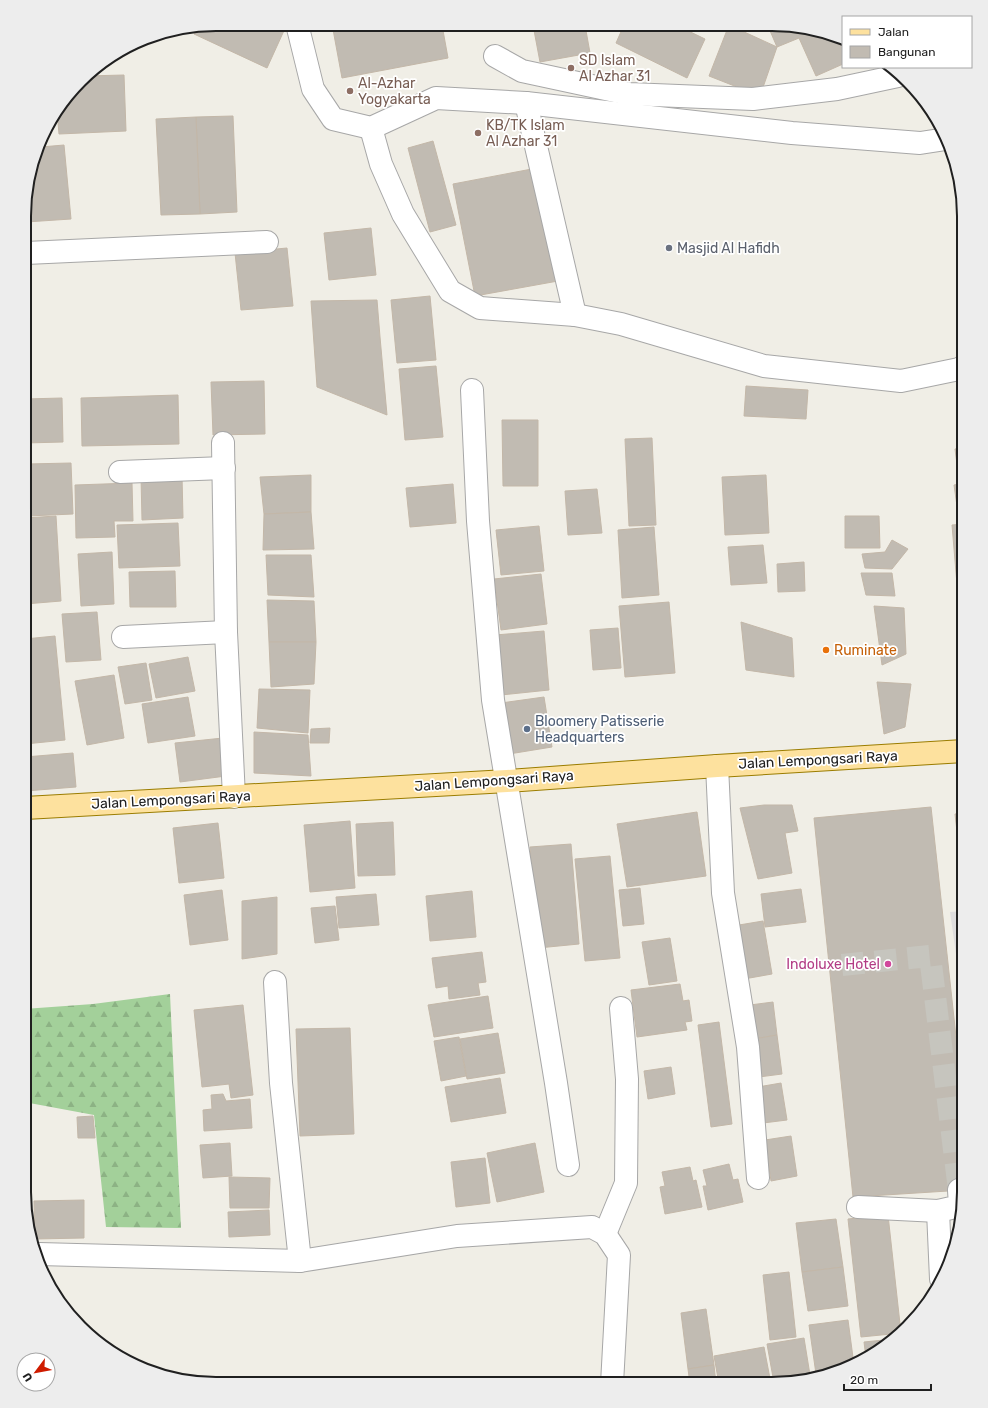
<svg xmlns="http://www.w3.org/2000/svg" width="988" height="1408" viewBox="0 0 988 1408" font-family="Rubik,sans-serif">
<defs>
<pattern id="forest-firs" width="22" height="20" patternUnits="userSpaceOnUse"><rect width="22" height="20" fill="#a3d09a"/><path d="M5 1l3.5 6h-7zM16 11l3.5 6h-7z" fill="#8cb284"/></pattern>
</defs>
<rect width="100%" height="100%" fill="#f0eee6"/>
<polygon fill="#dedddd" points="964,911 964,960 957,961 950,912"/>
<polygon fill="url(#forest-firs)" points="170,994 181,1228 106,1227 94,1115 24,1102 24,1009 93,1004"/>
<g fill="#c1bbb2" stroke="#c3b7a8">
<polygon points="216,24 287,24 267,68 194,34 197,27"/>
<polygon points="332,24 442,25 448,58 342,78"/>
<polygon points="533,25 585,25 590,53 540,62"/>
<polygon points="624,25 676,25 705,39 687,78 616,43"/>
<polygon points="729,25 777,47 760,96 709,76"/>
<polygon points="768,26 797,26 843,38 843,64 816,76 799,38 777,47"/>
<polygon points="124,75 126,131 59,134 57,111 86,76"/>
<polygon points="233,116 237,212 200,214 196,117"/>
<polygon points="196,117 200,214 161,215 156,119"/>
<polygon points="433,141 456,225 430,232 408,148"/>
<polygon points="64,145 71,219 26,222 26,191 41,147"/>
<polygon points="537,168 558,281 475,296 453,184"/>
<polygon points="371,228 376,275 329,280 324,233"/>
<polygon points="287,248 293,306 241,310 235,253"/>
<polygon points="430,296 436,360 397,363 391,300"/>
<polygon points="377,300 380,337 387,415 317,387 311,301"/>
<polygon points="436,366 443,437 405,440 399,369"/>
<polygon points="264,381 265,434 213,435 211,382"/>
<polygon points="746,386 808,390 806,419 744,416"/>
<polygon points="178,395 179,444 82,446 81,398"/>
<polygon points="62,398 63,442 25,443 25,399"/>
<polygon points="502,420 538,420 538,486 503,486"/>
<polygon points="652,438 656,525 629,526 625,439"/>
<polygon points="964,448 964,480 959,480 955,449"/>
<polygon points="71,463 73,514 28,516 27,464"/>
<polygon points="311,475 311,512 264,514 260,477"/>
<polygon points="766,475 769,533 725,535 722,477"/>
<polygon points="182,476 183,518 142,520 141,477"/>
<polygon points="132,483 133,521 114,521 115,537 76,538 75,485"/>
<polygon points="964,483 964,520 959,520 954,485"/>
<polygon points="453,484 456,523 410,527 406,488"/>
<polygon points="597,489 602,533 568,535 565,491"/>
<polygon points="311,512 314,549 263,550 264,514"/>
<polygon points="56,516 61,601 25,604 25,518"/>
<polygon points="845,516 879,516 880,548 845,548"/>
<polygon points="178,523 180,566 119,568 117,525"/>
<polygon points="964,524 964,632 961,632 952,525"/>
<polygon points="539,526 544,571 501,575 496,530"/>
<polygon points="654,527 659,595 622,598 618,530"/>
<polygon points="892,540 908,549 892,569 865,568 862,554 885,552"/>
<polygon points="763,545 767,583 731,585 728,547"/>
<polygon points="112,552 114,604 81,606 78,554"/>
<polygon points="266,555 311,555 314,597 268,595"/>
<polygon points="804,562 805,591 778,592 777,564"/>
<polygon points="175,571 176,607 130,607 129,572"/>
<polygon points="861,573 892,573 895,596 866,595"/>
<polygon points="541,574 547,624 501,630 494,579"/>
<polygon points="267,600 314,601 316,642 269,642"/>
<polygon points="669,602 675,673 625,677 619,606"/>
<polygon points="874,606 904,608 906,654 882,665"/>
<polygon points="97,612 101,660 66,662 62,614"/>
<polygon points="741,622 792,638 794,677 746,670"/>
<polygon points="618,628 621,668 593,670 590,630"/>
<polygon points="544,631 549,690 501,695 495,635"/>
<polygon points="961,632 964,632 964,667"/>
<polygon points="55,636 65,740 25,744 25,639"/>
<polygon points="269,642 316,642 314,684 271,687"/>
<polygon points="188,657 195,691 156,698 149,664"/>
<polygon points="146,663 152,700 125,704 118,667"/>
<polygon points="114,675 124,738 87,745 75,681"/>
<polygon points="877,682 911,684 905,727 884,734"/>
<polygon points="259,689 310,690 308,733 257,728"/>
<polygon points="188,697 195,736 148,743 142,704"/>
<polygon points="544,697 552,747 509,754 501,703"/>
<polygon points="330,728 329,743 310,743 311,729"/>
<polygon points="254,732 308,735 311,776 254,773"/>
<polygon points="223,738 226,776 180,782 175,743"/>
<polygon points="73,753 76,787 25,791 25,757"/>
<polygon points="764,805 792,805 798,831 785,833 792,873 758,879 740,808"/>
<polygon points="931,807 964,1110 964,1190 853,1197 814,818"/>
<polygon points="697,812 706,876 627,887 617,824"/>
<polygon points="964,813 964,867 961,867 955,814"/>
<polygon points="350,821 355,888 310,892 304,825"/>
<polygon points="393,822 395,875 358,876 356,824"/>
<polygon points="218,823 224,878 179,883 173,828"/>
<polygon points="571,844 579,944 538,948 530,847"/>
<polygon points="610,856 620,958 585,961 575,859"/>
<polygon points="640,888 644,924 623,926 619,890"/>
<polygon points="801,889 806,922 765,927 761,894"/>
<polygon points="222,890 228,940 190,945 184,895"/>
<polygon points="472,891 476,937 430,941 426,896"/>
<polygon points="376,894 379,925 339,928 336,897"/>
<polygon points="277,897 277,954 242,959 242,901"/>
<polygon points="335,906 339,940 315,943 311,908"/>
<polygon points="763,921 772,974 744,979 733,926"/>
<polygon points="670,938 677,981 649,985 642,942"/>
<polygon points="482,952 486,982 478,983 480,995 449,999 448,986 436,988 432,958"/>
<polygon points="964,964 964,1008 959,965"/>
<polygon points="680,984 683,1001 689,1000 692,1021 685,1022 687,1030 637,1037 631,990"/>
<polygon points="488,996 493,1028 434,1037 428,1005"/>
<polygon points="773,1002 777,1035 754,1039 750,1005"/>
<polygon points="243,1005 253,1095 231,1098 229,1084 202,1087 194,1010"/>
<polygon points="719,1022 732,1124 711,1127 698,1025"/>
<polygon points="350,1028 354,1134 300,1136 296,1029"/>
<polygon points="498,1033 505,1073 467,1079 460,1039"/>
<polygon points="777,1035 782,1074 759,1077 754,1039"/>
<polygon points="459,1037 466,1076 441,1081 434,1041"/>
<polygon points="671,1067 675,1094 648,1099 644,1071"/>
<polygon points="500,1078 506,1113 451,1122 445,1087"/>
<polygon points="781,1083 787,1120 763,1123 758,1087"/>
<polygon points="223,1094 226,1101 250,1099 252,1128 204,1131 203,1110 212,1109 211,1095"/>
<polygon points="93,1116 95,1138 78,1138 77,1117"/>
<polygon points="791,1136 797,1176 771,1181 765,1140"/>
<polygon points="230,1143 232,1176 203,1178 200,1145"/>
<polygon points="535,1143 544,1192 497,1202 487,1153"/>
<polygon points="485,1158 490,1203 456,1207 451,1162"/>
<polygon points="729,1164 733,1180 738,1179 743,1202 708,1210 703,1186 707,1186 703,1170"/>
<polygon points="690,1167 693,1181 696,1180 702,1207 665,1214 660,1187 665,1186 662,1172"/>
<polygon points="229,1177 270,1178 269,1208 230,1208"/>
<polygon points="84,1200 84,1238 35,1239 34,1201"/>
<polygon points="269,1210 270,1235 229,1237 228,1212"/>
<polygon points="888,1215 901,1333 861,1337 848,1219"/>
<polygon points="836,1219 843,1267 802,1272 796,1223"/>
<polygon points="843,1267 848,1306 808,1311 802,1272"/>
<polygon points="789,1272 796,1337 770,1340 763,1275"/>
<polygon points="706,1309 714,1365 688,1369 681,1313"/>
<polygon points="848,1320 854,1365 816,1374 809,1325"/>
<polygon points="804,1338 810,1375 774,1383 767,1344"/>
<polygon points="894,1339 866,1358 864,1342"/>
<polygon points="764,1347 771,1384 719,1384 714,1356"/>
<polygon points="714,1365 716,1384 690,1384 688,1369"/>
</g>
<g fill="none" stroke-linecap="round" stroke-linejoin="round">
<polyline stroke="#c6c5be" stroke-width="22" stroke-dasharray="22 11" stroke-linecap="butt" points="842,965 930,956 959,1190"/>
<defs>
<g id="minor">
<polyline points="297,24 313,89 333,119 371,128 436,98 526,103 792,133 920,143 946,139"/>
<polyline points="495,56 522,71 629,94 753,99 837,89 898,76"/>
<polyline points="526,103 575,315"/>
<polyline points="371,128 381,164 403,214 450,291 480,308 575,315 621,324 764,366 901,381 959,369 964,366"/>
<polyline points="26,253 267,242"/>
<polyline points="472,390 478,521 493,700 556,1083 568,1165"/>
<polyline points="223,443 226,632 234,797"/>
<polyline points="120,472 224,468"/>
<polyline points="123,637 226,632"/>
<polyline points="717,766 723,893 748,1047 758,1178"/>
<polyline points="275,982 281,1083 300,1261"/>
<polyline points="858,1207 938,1211 960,1206 959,1190"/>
<polyline points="938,1211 941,1279"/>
<polyline points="605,1234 626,1183 627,1079 621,1008"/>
<polyline points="39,1254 300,1261 457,1236 592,1227 605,1234 619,1255 612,1384"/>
</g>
<polyline id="major" points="25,808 507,781 717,766 964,751"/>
</defs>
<use href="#minor" stroke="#a7a7a7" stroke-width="24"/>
<use href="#major" stroke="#9b7d00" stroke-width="24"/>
<use href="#minor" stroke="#fff" stroke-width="22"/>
<use href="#major" stroke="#fde19e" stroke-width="22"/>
</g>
<g fill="#8d6e63" stroke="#fff" stroke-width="1.5">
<circle cx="571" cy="68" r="4"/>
<circle cx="350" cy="91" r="4"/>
<circle cx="478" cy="133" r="4"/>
</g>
<circle fill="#6b7280" stroke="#fff" stroke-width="1.5" cx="669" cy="248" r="4"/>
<circle fill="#e8710a" stroke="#fff" stroke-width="1.5" cx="826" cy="650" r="4"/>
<circle fill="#5c6f8a" stroke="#fff" stroke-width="1.5" cx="527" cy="729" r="4"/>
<circle fill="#d1479c" stroke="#fff" stroke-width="1.5" cx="888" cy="964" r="4"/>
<g text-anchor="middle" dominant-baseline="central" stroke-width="3.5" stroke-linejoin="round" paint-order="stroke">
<g font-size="14" fill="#785e54" stroke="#fff" text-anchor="start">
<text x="579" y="60">SD Islam<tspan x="579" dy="16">Al Azhar 31</tspan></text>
<text x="358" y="83">Al-Azhar<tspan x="358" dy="16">Yogyakarta</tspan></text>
<text x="486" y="125">KB/TK Islam<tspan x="486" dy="16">Al Azhar 31</tspan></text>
</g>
<g font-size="14" fill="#5b616d" stroke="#fff" text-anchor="start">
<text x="677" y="248">Masjid Al Hafidh</text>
</g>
<g font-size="14" fill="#c56008" stroke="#fff" text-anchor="start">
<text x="834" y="650">Ruminate</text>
</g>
<g font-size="14" fill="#4e5e75" stroke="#fff" text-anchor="start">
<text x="535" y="721">Bloomery Patisserie<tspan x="535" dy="16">Headquarters</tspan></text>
</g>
<g font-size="14" fill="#202020" stroke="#fff">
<text transform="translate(818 760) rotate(-3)">Jalan Lempongsari Raya</text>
<text transform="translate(494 781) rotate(-4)">Jalan Lempongsari Raya</text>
<text transform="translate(171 800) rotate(-3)">Jalan Lempongsari Raya</text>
</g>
<g font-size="14" fill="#b23c85" stroke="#fff" text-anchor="end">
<text x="880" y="964">Indoluxe Hotel</text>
</g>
</g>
<path d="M0 0H988V1408H0ZM216 31H772A185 185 0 0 1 957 216V1192A185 185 0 0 1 772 1377H216A185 185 0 0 1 31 1192V216A185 185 0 0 1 216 31Z" fill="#ededed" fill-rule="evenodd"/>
<path fill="none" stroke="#202020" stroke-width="2" d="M216 31H772A185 185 0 0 1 957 216V1192A185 185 0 0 1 772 1377H216A185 185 0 0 1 31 1192V216A185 185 0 0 1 216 31Z"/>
<rect x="842" y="16" width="130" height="52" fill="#ffffff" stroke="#a6a6a6"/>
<rect x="850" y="29" width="20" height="6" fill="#fde19e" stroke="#a6a6a6"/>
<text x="878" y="36" font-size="12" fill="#202020">Jalan</text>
<rect x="850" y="46" width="20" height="12" fill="#c1bbb2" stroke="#a6a6a6"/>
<text x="878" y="56" font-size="12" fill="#202020">Bangunan</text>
<g transform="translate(36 1372) rotate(238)"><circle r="19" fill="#ffffff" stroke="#a6a6a6"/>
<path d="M0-3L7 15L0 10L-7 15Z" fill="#cf1c00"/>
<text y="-6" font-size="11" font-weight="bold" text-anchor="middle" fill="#202020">U</text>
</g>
<path d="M844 1384v6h87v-6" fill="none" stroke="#202020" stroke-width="2"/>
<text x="850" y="1384" font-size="12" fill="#202020" stroke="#ffffff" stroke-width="3" paint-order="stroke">20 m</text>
</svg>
